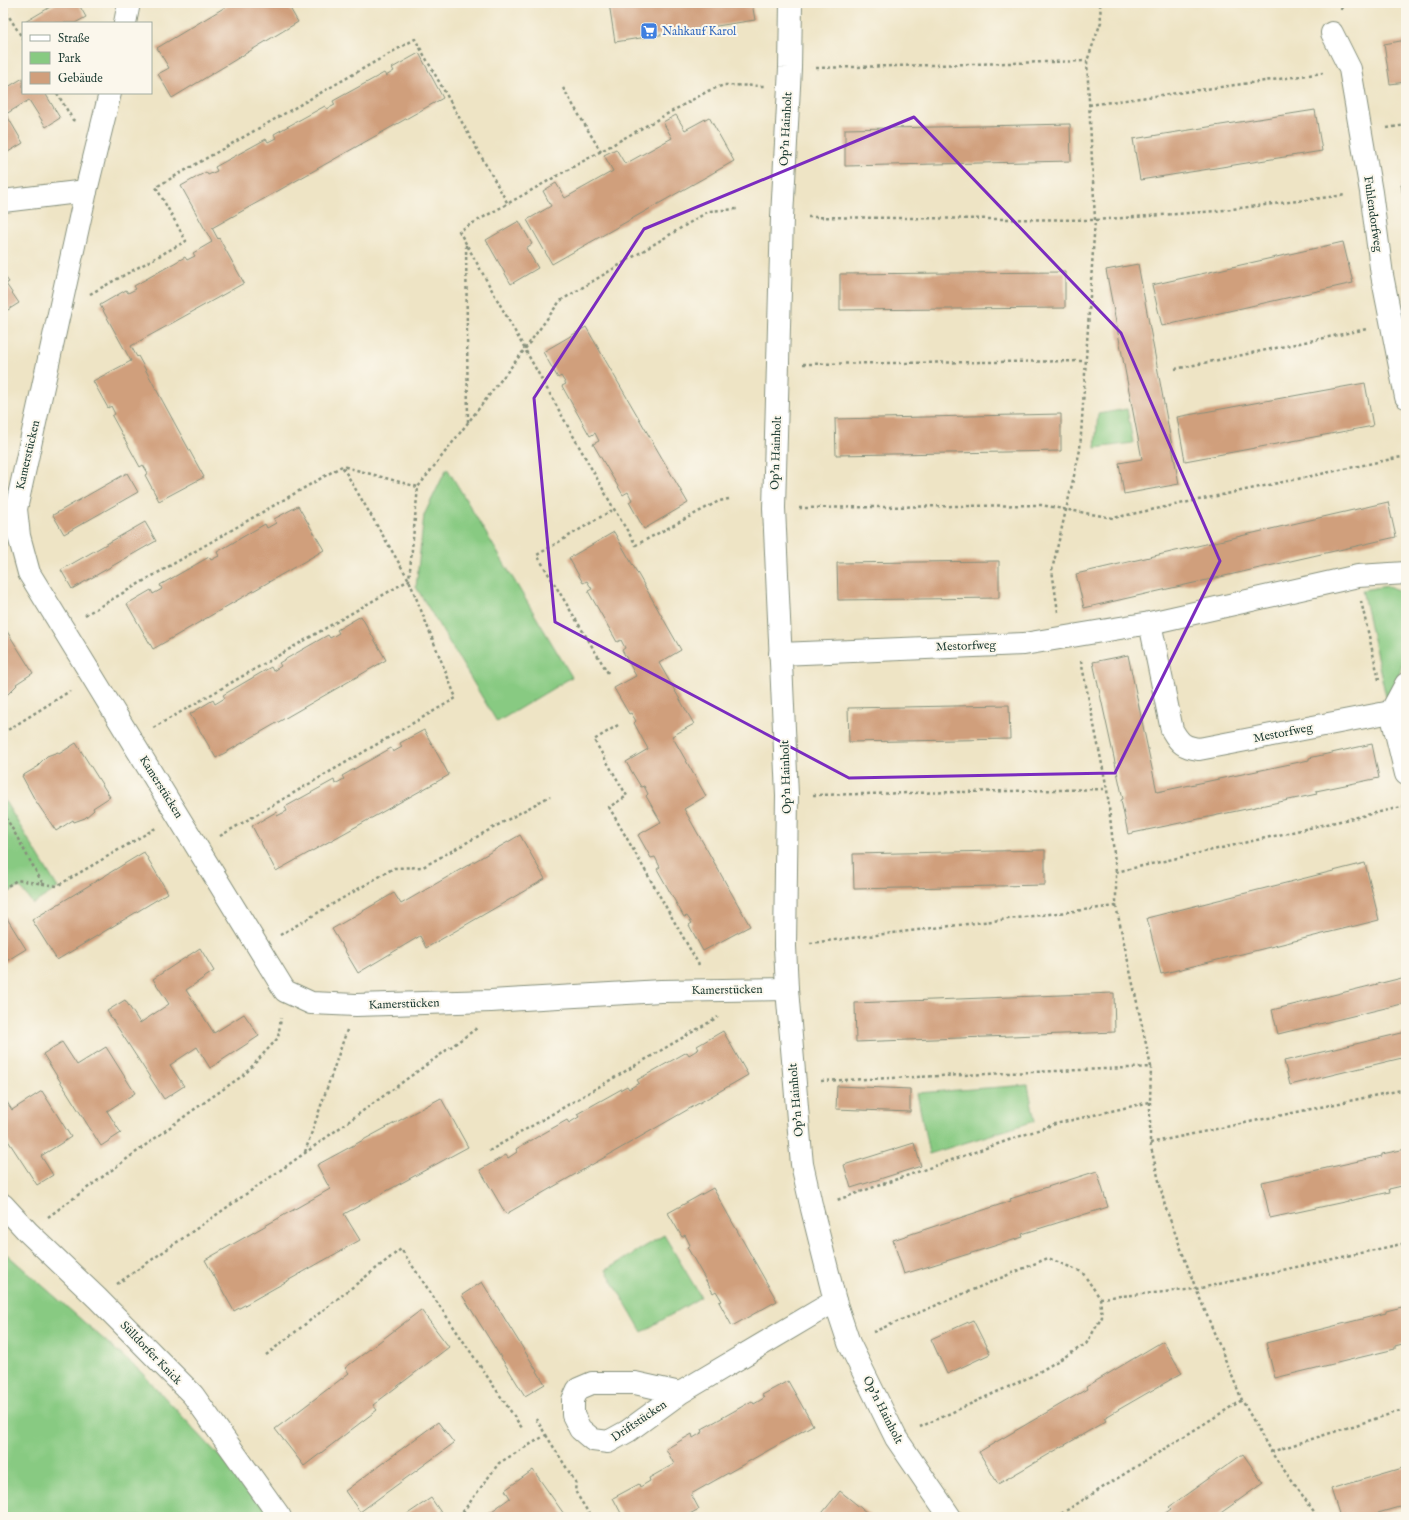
<svg xmlns="http://www.w3.org/2000/svg" width="1409" height="1520" viewBox="0 0 1409 1520" font-family="'IM FELL English',serif">
<rect width="100%" height="100%" fill="#fbf7ec"/>
<filter id="ink" filterUnits="userSpaceOnUse"><feTurbulence type="fractalNoise" baseFrequency=".025" numOctaves="2"/><feDisplacementMap in="SourceGraphic" scale="8" xChannelSelector="R" yChannelSelector="G"/><feConvolveMatrix kernelMatrix="1 2 1 2 8 2 1 2 1" color-interpolation-filters="sRGB"/></filter>
<filter id="wash" filterUnits="userSpaceOnUse"><feTurbulence type="fractalNoise" baseFrequency=".012" numOctaves="4" result="noise"/><feDisplacementMap in="SourceGraphic" scale="16" xChannelSelector="R" yChannelSelector="G"/><feGaussianBlur stdDeviation="0.9" result="paint"/><feColorMatrix in="noise" values="0 0 0 0 0 0 0 0 0 0 0 0 0 0 0 0 0 1.4 0 .05"/><feComposite in="paint" operator="in"/></filter>
<g filter="url(#wash)">
<rect width="100%" height="100%" fill="#eee4c5"/>
<g fill="#88ca82" stroke="#54845b">
<polygon points="1127,409 1133,443 1095,448 1098,414"/>
<polygon points="447,468 572,677 497,722 416,587 424,515"/>
<path d="M1388,586L1398,590L1406,600C1406,626 1407,680 1386,697L1362,590Z"/>
<polygon points="3,798 58,888 33,904 20,887 3,894"/>
<polygon points="1028,1085 1035,1121 929,1154 917,1093"/>
<polygon points="664,1235 701,1297 642,1332 606,1270"/>
<polygon points="3,1251 141,1372 276,1517 3,1517"/>
</g>
<g id="blocks">
<g fill="#d09f7c">
<polygon points="57,3 78,3 86,17 75,23 26,23 25,22"/>
<polygon points="232,3 287,3 298,22 172,98 158,74 169,68 157,48"/>
<polygon points="609,3 752,3 755,20 615,42"/>
<polygon points="1406,40 1406,82 1390,84 1384,44"/>
<polygon points="419,53 443,98 212,228 218,239 219,238 244,283 131,346 137,357 138,356 204,477 159,501 145,475 148,473 143,465 140,467 112,416 115,414 111,406 108,408 93,381 131,361 100,305 126,290 128,293 136,289 134,286 185,257 187,260 195,256 193,253 212,242 181,186 206,172 208,175 217,171 215,167 266,139 268,142 276,138 274,134 325,106 327,109 335,105 333,101 384,73 386,76 394,71 392,68"/>
<polygon points="23,78 23,93 45,93 60,118 46,127 29,100 6,114 23,143 3,155 3,90"/>
<polygon points="1315,110 1322,151 1140,180 1133,139"/>
<polygon points="676,115 685,130 709,117 734,161 552,264 527,220 551,206 543,191 556,183 565,198 613,171 604,155 616,149 625,164 672,138 663,122"/>
<polygon points="1070,124 1071,161 845,166 845,129"/>
<polygon points="1406,183 1406,209 1405,209 1401,184"/>
<polygon points="519,221 532,244 526,248 538,268 511,284 486,240"/>
<polygon points="1343,242 1353,283 1162,326 1152,285"/>
<polygon points="1138,264 1179,484 1124,494 1119,463 1142,459 1106,270"/>
<polygon points="1065,272 1065,308 840,310 840,274"/>
<polygon points="6,278 9,282 6,284 19,303 3,313 3,279"/>
<polygon points="586,327 688,503 644,529 629,502 632,500 628,492 623,495 593,444 599,441 595,433 590,436 562,386 566,384 561,376 558,378 543,352"/>
<polygon points="1365,383 1373,426 1185,461 1177,417"/>
<polygon points="1061,414 1061,451 836,455 835,419"/>
<polygon points="127,473 138,492 64,534 53,515"/>
<polygon points="1388,502 1396,537 1084,608 1076,574"/>
<polygon points="298,506 324,550 153,649 127,604 151,590 153,594 162,589 160,585 209,557 211,560 219,556 217,552 265,524 267,528 276,523 274,519"/>
<polygon points="145,522 156,541 72,589 61,570"/>
<polygon points="614,532 681,650 659,663 694,724 672,736 706,796 684,809 750,926 703,951 689,925 692,923 687,916 684,917 657,869 660,867 655,857 651,858 638,835 661,822 646,796 648,794 644,786 641,787 626,762 648,749 634,723 636,721 631,713 629,714 614,688 636,676 622,650 625,648 621,640 617,642 588,591 592,589 587,581 583,583 569,558"/>
<polygon points="999,561 999,598 838,600 837,563"/>
<polygon points="361,616 386,660 216,758 190,714 213,700 215,704 225,698 223,695 271,667 273,671 281,666 279,663 328,635 330,638 339,633 337,630"/>
<polygon points="3,625 33,673 16,684 17,685 8,694 3,696"/>
<polygon points="1128,655 1157,792 1309,760 1309,758 1372,744 1379,778 1316,791 1317,794 1128,834 1121,800 1123,799 1093,662"/>
<polygon points="1009,705 1010,739 849,742 848,708"/>
<polygon points="424,730 449,775 276,871 252,826 276,812 277,816 287,811 285,807 334,780 335,784 344,779 342,776 391,748 393,752 402,747 400,743"/>
<polygon points="76,743 110,797 93,808 94,810 85,818 74,822 73,820 56,831 35,800 22,776 39,766 38,765 47,756 58,752 59,754"/>
<polygon points="520,835 545,879 426,948 420,936 358,973 332,929 394,893 401,904"/>
<polygon points="1045,850 1045,885 854,889 853,854"/>
<polygon points="144,852 168,893 57,960 32,920"/>
<polygon points="1365,863 1379,920 1161,974 1147,918"/>
<polygon points="3,912 26,949 3,963"/>
<polygon points="200,948 214,971 186,990 214,1033 244,1014 259,1036 210,1068 197,1047 170,1065 184,1086 164,1099 107,1011 125,1000 140,1023 169,1004 153,979"/>
<polygon points="1406,977 1406,1003 1278,1034 1272,1010"/>
<polygon points="1114,993 1115,1032 856,1042 855,1003"/>
<polygon points="723,1031 748,1075 506,1214 480,1170 506,1155 508,1158 517,1152 516,1149 567,1120 569,1123 579,1117 577,1114 627,1086 629,1089 639,1083 637,1080 687,1052 689,1055 699,1049 697,1046"/>
<polygon points="1406,1032 1406,1057 1290,1085 1284,1061"/>
<polygon points="62,1042 77,1065 106,1047 135,1093 107,1111 121,1133 101,1146 43,1054"/>
<polygon points="837,1086 910,1089 910,1112 836,1109"/>
<polygon points="42,1091 71,1137 41,1156 53,1175 37,1185 3,1133 3,1096 12,1110"/>
<polygon points="441,1098 468,1147 344,1214 360,1240 234,1311 205,1260 330,1189 317,1165"/>
<polygon points="914,1143 921,1166 851,1188 844,1165"/>
<polygon points="1406,1149 1406,1185 1389,1189 1390,1192 1270,1218 1262,1182 1382,1156 1382,1154"/>
<polygon points="1097,1171 1108,1207 1022,1234 1023,1237 904,1274 893,1240 1011,1201 1010,1199"/>
<polygon points="713,1188 777,1301 732,1326 719,1302 722,1301 716,1291 713,1293 687,1247 690,1245 685,1235 682,1237 668,1213"/>
<polygon points="482,1282 545,1384 525,1396 462,1295"/>
<polygon points="1406,1306 1406,1343 1395,1346 1395,1349 1275,1378 1266,1343 1386,1313 1386,1311"/>
<polygon points="421,1310 449,1347 373,1405 377,1410 304,1466 275,1429 349,1373 345,1368"/>
<polygon points="973,1320 990,1354 947,1374 931,1339"/>
<polygon points="1163,1341 1182,1373 1104,1418 1106,1421 998,1484 979,1452 1087,1389 1086,1387"/>
<polygon points="788,1381 813,1425 691,1494 699,1509 684,1517 623,1517 613,1498 639,1484 640,1487 650,1481 649,1478 674,1464 666,1449 692,1434 693,1438 703,1432 702,1429 752,1401 754,1404 764,1398 762,1395"/>
<polygon points="438,1422 454,1443 360,1512 345,1491"/>
<polygon points="1243,1454 1263,1483 1215,1517 1160,1517 1171,1509 1169,1507"/>
<polygon points="1406,1467 1406,1505 1364,1517 1340,1517 1331,1489"/>
<polygon points="533,1470 564,1514 560,1517 486,1517 485,1516 510,1498 505,1490"/>
<polygon points="840,1491 872,1517 819,1517"/>
<polygon points="431,1498 444,1517 403,1517"/>
</g>
</g>
</g>
<g filter="url(#ink)">
<use href="#blocks" fill-opacity="0" stroke="#86907c" stroke-width="1"/>
<g fill="none" stroke-linecap="round" stroke-linejoin="round">
<defs>
<g id="minor">
<polyline points="791,3 790,68 782,217 774,508 787,795 785,946 787,989 800,1143 802,1164 812,1209 835,1301 849,1343 896,1438 950,1517"/>
<polyline points="125,23 129,3"/>
<polyline points="1332,33 1350,69 1371,192 1382,275 1406,397"/>
<polyline points="110,93 86,191 16,509 19,536 29,573 285,991 311,1003 356,1005 491,1001 661,991 787,989"/>
<polyline points="3,201 86,191"/>
<path d="M1150,623L1172,730C1180,744 1184,747 1199,749L1391,712"/>
<polyline points="780,654 1024,644 1150,623 1358,576 1406,573"/>
<polyline points="1406,684 1391,712 1406,774"/>
<polyline points="3,1205 28,1232 97,1298 193,1395 280,1517"/>
<polyline points="680,1393 635,1383 592,1383 578,1389 573,1400 573,1415 580,1429 593,1440 608,1442 628,1431 680,1393 835,1301"/>
</g>
</defs>
<use href="#minor" stroke="#86907c" stroke-width="24"/>
<g stroke="#86907c" stroke-width="2.5" stroke-dasharray="3 3" stroke-linecap="butt">
<polyline points="3,7 23,39"/>
<polyline points="1341,10 1343,3"/>
<polyline points="816,68 1087,61"/>
<polyline points="563,88 601,152"/>
<polyline points="57,93 73,120 76,121"/>
<polyline points="1089,105 1323,73"/>
<polyline points="1387,128 1406,125"/>
<polyline points="808,217 1095,220 1216,211 1346,195"/>
<polyline points="466,245 468,422"/>
<polyline points="90,294 186,241 156,187 415,39 508,204"/>
<polyline points="803,364 1085,361"/>
<polyline points="1175,369 1367,329"/>
<polyline points="729,499 719,501 636,545 614,509 459,231 708,91 724,85 764,86"/>
<polyline points="799,508 1041,505 1113,518 1406,456"/>
<polyline points="1361,601 1379,680"/>
<polyline points="1058,612 1052,570 1080,450 1095,220 1087,61 1101,22 1100,3"/>
<polyline points="85,615 342,466 418,487"/>
<polyline points="1081,661 1107,789 1116,872"/>
<polyline points="608,673 537,555 614,509"/>
<polyline points="618,725 594,740 627,796 609,807 699,965"/>
<polyline points="153,728 409,580 418,487 525,349 560,301 709,211 738,209"/>
<polyline points="3,733 70,691"/>
<polyline points="813,795 1107,789"/>
<polyline points="3,812 43,884"/>
<polyline points="220,836 456,698 409,580 342,466"/>
<polyline points="3,889 17,880 57,886 156,828"/>
<polyline points="1116,906 1151,1067"/>
<polyline points="280,935 394,868 423,867 550,796"/>
<polyline points="810,943 1116,906 1116,872 1406,806"/>
<polyline points="821,1081 1151,1067 1150,1102 1055,1124 837,1200"/>
<polyline points="1150,1102 1150,1143 1165,1206 1196,1289 1242,1400 1271,1452 1318,1517"/>
<polyline points="1150,1143 1406,1089"/>
<polyline points="489,1151 718,1017"/>
<polyline points="305,1152 347,1030"/>
<polyline points="48,1217 192,1111 245,1074 278,1038 281,1018"/>
<polyline points="117,1284 305,1153 477,1028"/>
<polyline points="1100,1298 1196,1289 1406,1243"/>
<polyline points="873,1332 1048,1258 1082,1272 1100,1298 1102,1317 1086,1344 1034,1375 920,1427"/>
<polyline points="266,1355 401,1249 522,1428"/>
<polyline points="546,1435 576,1483 575,1491 591,1517"/>
<polyline points="1271,1452 1406,1409"/>
<polyline points="459,1517 499,1463 546,1435 536,1419"/>
<polyline points="1056,1517 1242,1400"/>
</g>
<use href="#minor" stroke="#fff" stroke-width="22"/>
</g>
</g>
<path fill="none" stroke="#7b2cbf" stroke-width="3" stroke-linejoin="round" d="M914,117L1121,333L1220,561L1115,773L849,778L555,622L534,398L644,229Z"/>
<defs>
<symbol id="supermarket-square" viewBox="-11 -11 22 22"><rect x="-9" y="-9" width="18" height="18" rx="4" fill="#3f7fe0" stroke="#fbf7ec"/><path d="M-6-5.5h2.5l.6 2H6L4.5 2H-2.5L-4.4-4H-6ZM-1.5 3.2a1.3 1.3 0 1 0 .1 0ZM3 3.2a1.3 1.3 0 1 0 .1 0Z" fill="#fff"/></symbol>
</defs>
<g fill-rule="evenodd">
<use href="#supermarket-square" x="639" y="21" width="20" height="20"/>
</g>
<g text-anchor="middle" dominant-baseline="central" stroke-width="4" stroke-linejoin="round" paint-order="stroke">
<g font-size="12" fill="#366cbe" stroke="#fbf7ec" text-anchor="start">
<text x="662" y="31">Nahkauf Karol</text>
</g>
<g font-size="12" fill="#1f3d34" stroke="#fbf7ec">
<text transform="translate(786 129) rotate(-87)">Op'n Hainholt</text>
<text transform="translate(1373 214) rotate(82)">Fuhlendorfweg</text>
<text transform="translate(776 453) rotate(-88)">Op'n Hainholt</text>
<text transform="translate(28 455) rotate(-77)">Kamerstücken</text>
<text transform="translate(966 646) rotate(-2)">Mestorfweg</text>
<text transform="translate(1283 733) rotate(-11)">Mestorfweg</text>
<text transform="translate(786 777) rotate(-92)">Op'n Hainholt</text>
<text transform="translate(161 787) rotate(58)">Kamerstücken</text>
<text transform="translate(727 990) rotate(-1)">Kamerstücken</text>
<text transform="translate(404 1004) rotate(-2)">Kamerstücken</text>
<text transform="translate(796 1100) rotate(-95)">Op'n Hainholt</text>
<text transform="translate(151 1353) rotate(46)">Sülldorfer Knick</text>
<text transform="translate(883 1410) rotate(63)">Op'n Hainholt</text>
<text transform="translate(639 1421) rotate(-34)">Driftstücken</text>
</g>
</g>
<rect width="1409" height="1520" fill="none" stroke="#fbf7ec" stroke-width="16"/>
<rect x="22" y="22" width="130" height="72" fill="#fbf7ec" stroke="#a3ada2"/>
<rect x="30" y="35" width="20" height="6" fill="#ffffff" stroke="#a3ada2"/>
<text x="58" y="42" font-size="12" fill="#1f3d34">Straße</text>
<rect x="30" y="52" width="20" height="12" fill="#88ca82" stroke="#a3ada2"/>
<text x="58" y="62" font-size="12" fill="#1f3d34">Park</text>
<rect x="30" y="72" width="20" height="12" fill="#d09f7c" stroke="#a3ada2"/>
<text x="58" y="82" font-size="12" fill="#1f3d34">Gebäude</text>
</svg>
